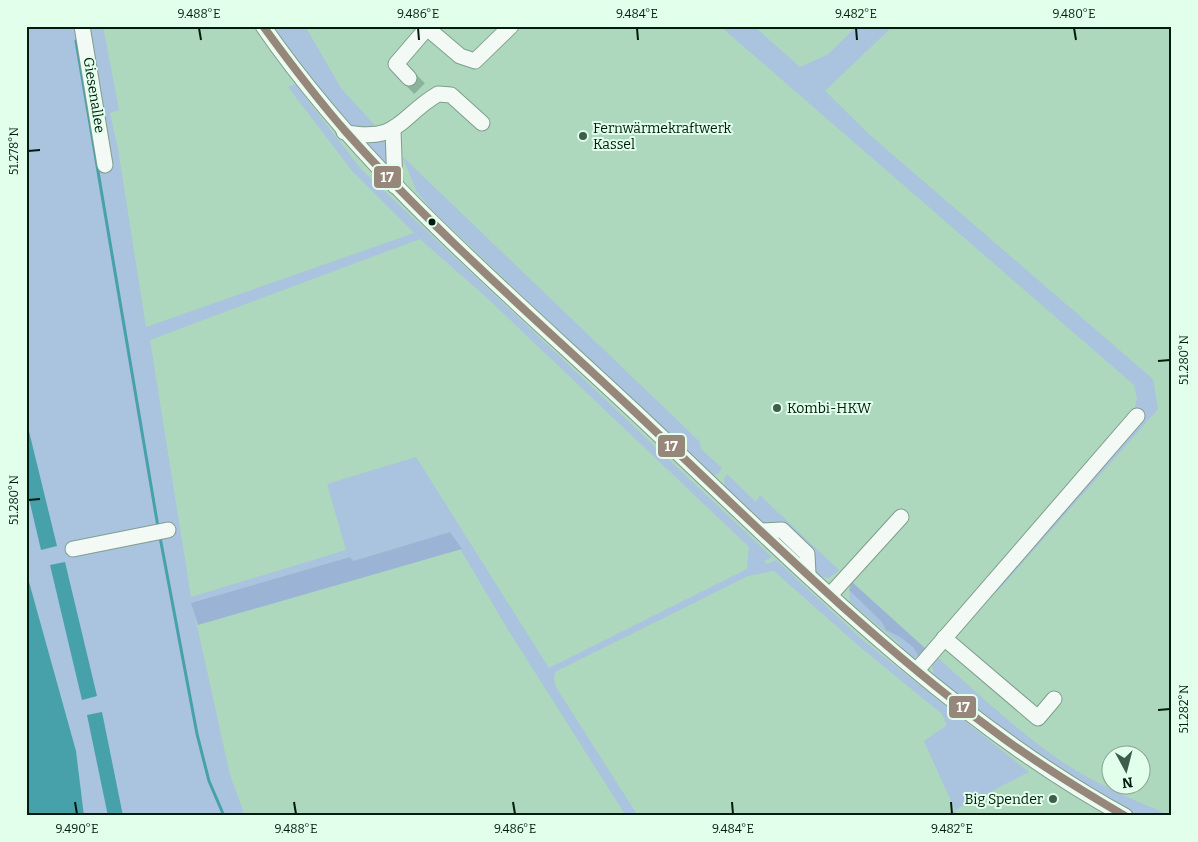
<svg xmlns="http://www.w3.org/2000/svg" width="1198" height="842" viewBox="0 0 1198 842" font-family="Bitter,serif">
<rect width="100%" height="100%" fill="#aed8be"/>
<g fill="#aac3de" fill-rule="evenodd">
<path d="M26,26H103L119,110L110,113L118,149L146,327L414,233L353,172L288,87L295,84L361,169L772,557L764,561L767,564L776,560L865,642L1029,772L955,810L958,816H943L955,810L924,741L947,725L942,714L860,647L774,571L748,576L555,672L554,679L556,687L638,816H626L510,633L450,532L353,561L350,557L192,603L230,775L245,816H84L76,751L26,571ZM420,239L486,297L749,547L747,569L549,668L416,457L327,484L346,550L191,597L150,340Z"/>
<polygon points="272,26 305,26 341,88 377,128 349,128"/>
<polygon points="720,26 754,26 800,67 827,55 857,26 893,26 825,91 871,136 1153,379 1158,409 997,592 985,582 1134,411 1137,399 1134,385"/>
<polygon points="382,137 389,144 389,169 365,144 369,138"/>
<polygon points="402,156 700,442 701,449 722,468 718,474 712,476 432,210 417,192"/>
<path d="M727,474L756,502L760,495L839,570L829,578C819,578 813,572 812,563L766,527L725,488L724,479Z"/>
<polygon points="849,590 883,622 886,630 900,637 913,647 919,657 913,658 904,651 899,643 850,602"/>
<path d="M935,655C976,692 1016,730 1061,761C1095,784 1134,800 1171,816H1139L1091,791L993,721L934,675L931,660Z"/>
</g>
<g fill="#9bb4d6">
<polygon points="450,532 462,549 198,625 191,603 350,557 353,561"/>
<polygon points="852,582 926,649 919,657 913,647 900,637 886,630 882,622 849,590"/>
</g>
<g fill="#47a1aa">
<polygon points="26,419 57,546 41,550 26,486"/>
<polygon points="65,562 97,696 82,700 50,565"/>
<polygon points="26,571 76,751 84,816 26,816"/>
<polygon points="102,712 123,816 108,816 87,715"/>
</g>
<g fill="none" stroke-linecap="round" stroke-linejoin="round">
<g stroke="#47a1aa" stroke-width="3">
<polyline points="76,41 158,527"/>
<polyline points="160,537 197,734 209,781 224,816"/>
</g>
<polyline stroke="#8bb29a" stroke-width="15" stroke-dasharray="15 8" stroke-linecap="butt" points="409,78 420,89"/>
<defs>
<g id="minor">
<polyline points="82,26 105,165"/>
<path d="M263,26C365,174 505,290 635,412C785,553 943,717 1125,816"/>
<polyline points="409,78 396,64 427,28 460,56 475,61 511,26"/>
<polyline points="393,130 395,186"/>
<path d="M344,132C399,144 400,116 438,94L451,95L482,123"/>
<polyline points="762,531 782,530 807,554 808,574"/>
<polyline points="73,549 168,530"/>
<polyline points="831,594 901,517"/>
<polyline points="944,638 1038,718 1054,699"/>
<polyline points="917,670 1137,416"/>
</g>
</defs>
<use href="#minor" stroke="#7e9f8b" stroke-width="17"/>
<use href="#minor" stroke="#f3f9f5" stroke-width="15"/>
<defs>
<path id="bus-1" d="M263,26C290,63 317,99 347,133C436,233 537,320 635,412C751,521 863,634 991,729C1033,761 1079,789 1125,816"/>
</defs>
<use href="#bus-1" stroke="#e1ffeb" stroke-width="11"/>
<use href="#bus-1" stroke="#97877b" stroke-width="8"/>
</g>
<path fill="none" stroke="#001c0c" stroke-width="2" d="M199,28L201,40M418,28L419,40M637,28L638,40M856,28L857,40M1074,28L1076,40M28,151L40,150M1158,361L1170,360M28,500L40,499M1158,710L1170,709M75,802L77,814M294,802L296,814M513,802L515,814M732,802L733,814M951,802L952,814"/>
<g fill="#3d5e4a" stroke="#e1ffeb" stroke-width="2">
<circle cx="583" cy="136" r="5"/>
<circle cx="777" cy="408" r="5"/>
<circle cx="1053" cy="799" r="5"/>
</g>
<circle fill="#001c0c" stroke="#e1ffeb" stroke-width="2" cx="432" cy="222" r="4.5"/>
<g text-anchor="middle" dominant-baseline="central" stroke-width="4" stroke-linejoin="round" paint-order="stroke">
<g font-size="14" fill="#001c0c" stroke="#e1ffeb">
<text transform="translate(94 95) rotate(81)">Giesenallee</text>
</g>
<g font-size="14" fill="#001c0c" stroke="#e1ffeb" text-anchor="start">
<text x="593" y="128">Fernwärmekraftwerk<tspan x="593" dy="16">Kassel</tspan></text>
<text x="787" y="408">Kombi-HKW</text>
<text x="1043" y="799" text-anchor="end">Big Spender</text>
</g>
</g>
<g stroke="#e1ffeb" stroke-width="2">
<rect x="373" y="165" width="29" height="24" rx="5" fill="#97877b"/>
<rect x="657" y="434" width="29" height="24" rx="5" fill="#97877b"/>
<rect x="948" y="695" width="29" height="24" rx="5" fill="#97877b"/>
</g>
<g font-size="14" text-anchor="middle" font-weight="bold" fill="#fff">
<text x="387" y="182">17</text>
<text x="671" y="451">17</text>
<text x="963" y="712">17</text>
</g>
<rect width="1198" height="842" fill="none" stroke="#e1ffeb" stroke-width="55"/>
<g transform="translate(1126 770) rotate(173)"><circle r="24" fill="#e1ffeb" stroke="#87a492"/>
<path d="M0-4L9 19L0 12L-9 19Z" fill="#3d5e4a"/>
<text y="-8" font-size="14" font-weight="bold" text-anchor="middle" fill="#001c0c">N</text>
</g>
<rect x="28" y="28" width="1142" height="786" fill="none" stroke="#001c0c" stroke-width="2"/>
<g font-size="12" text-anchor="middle" fill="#001c0c">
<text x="199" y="18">9.488°E</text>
<text x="418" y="18">9.486°E</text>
<text x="637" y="18">9.484°E</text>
<text x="856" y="18">9.482°E</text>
<text x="1074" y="18">9.480°E</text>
<text transform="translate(14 151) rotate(-90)" y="4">51.278°N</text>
<text transform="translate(1184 360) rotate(-90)" y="4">51.280°N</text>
<text transform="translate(14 500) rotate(-90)" y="4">51.280°N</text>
<text transform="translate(1184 709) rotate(-90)" y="4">51.282°N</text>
<text x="77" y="833">9.490°E</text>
<text x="296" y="833">9.488°E</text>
<text x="515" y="833">9.486°E</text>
<text x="733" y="833">9.484°E</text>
<text x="952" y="833">9.482°E</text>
</g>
</svg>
